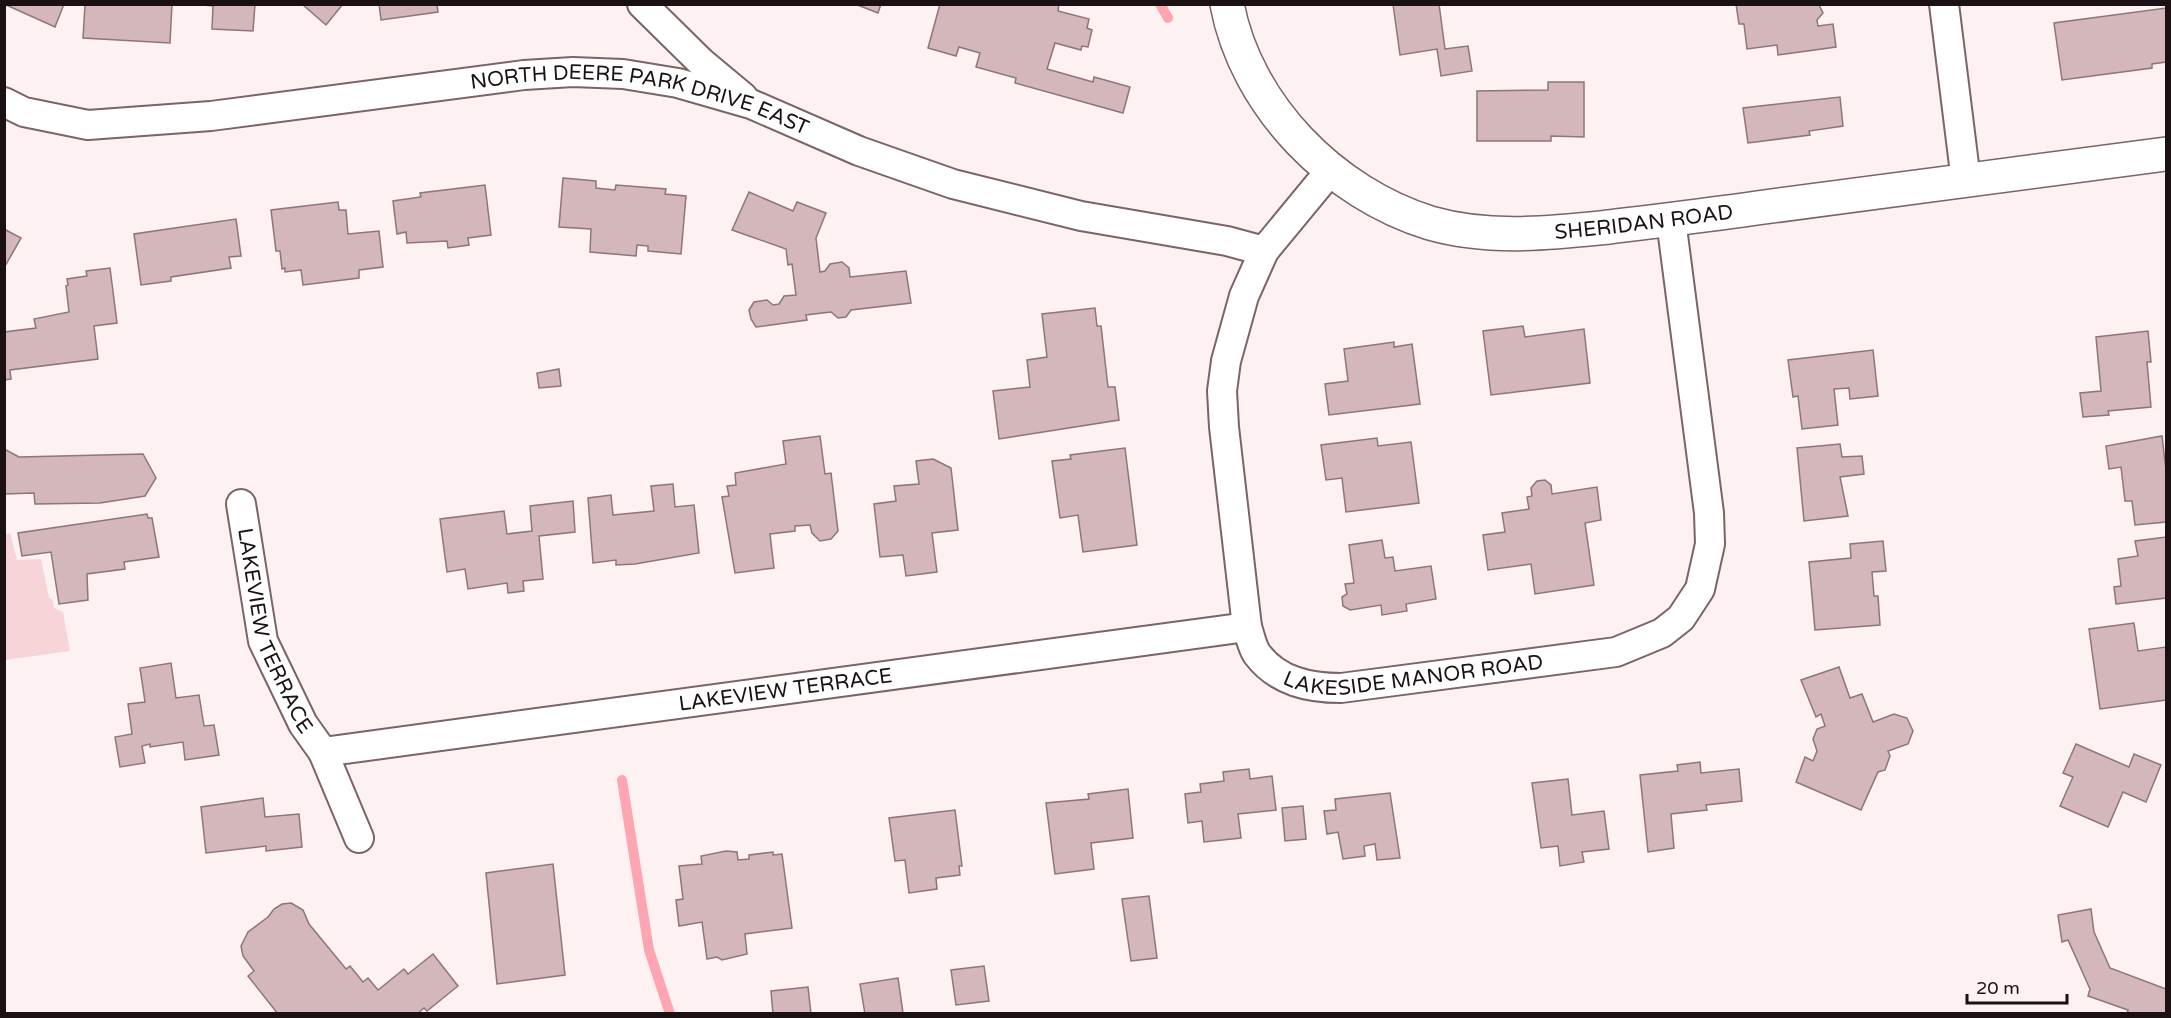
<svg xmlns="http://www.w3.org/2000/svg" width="2171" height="1018" viewBox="0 0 2171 1018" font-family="'Varela Round',sans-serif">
<rect width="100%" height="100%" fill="#fdf1f2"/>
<polygon fill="#f7d4d8" points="10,533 17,560 41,559 49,598 52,599 54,608 63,612 70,651 5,660 4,535"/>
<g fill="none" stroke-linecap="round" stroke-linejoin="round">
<g stroke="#fea5b2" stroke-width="10">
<polyline points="1160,4 1168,18"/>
<polyline points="622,780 649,950 670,1014"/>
</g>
</g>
<g fill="#d3b7ba" stroke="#8e7578" stroke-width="1.5">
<polygon points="4,4 64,4 55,27"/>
<polygon points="90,4 172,4 170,43 83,38 85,5"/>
<polygon points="194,4 255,4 253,31 212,29 213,6"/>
<polygon points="302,4 343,4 326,25"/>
<polygon points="379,4 437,4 438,12 381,20"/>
<polygon points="855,4 881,4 878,13"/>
<polygon points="940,4 1059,4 1058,11 1089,19 1087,28 1092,30 1088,47 1082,46 1081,50 1055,43 1047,69 1093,82 1094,77 1130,87 1123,113 1015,83 1016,78 976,67 980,53 959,47 956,56 928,48"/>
<polygon points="1393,4 1439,4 1445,49 1468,46 1472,71 1441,76 1437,49 1400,55"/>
<polygon points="1736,4 1819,5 1823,13 1817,20 1818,26 1833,24 1836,47 1778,55 1777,45 1747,49 1744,24 1739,24"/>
<polygon points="2166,8 2166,62 2152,64 2152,68 2062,80 2054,23"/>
<polygon points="1548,82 1584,82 1584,137 1551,136 1551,141 1477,141 1477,91 1548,90"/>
<polygon points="1840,97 1843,126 1809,131 1810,135 1748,143 1743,108"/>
<polygon points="563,178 596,181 596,188 615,190 616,185 666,189 665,194 686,196 681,254 648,251 648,246 637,245 636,256 590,252 591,229 559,227"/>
<polygon points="485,185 491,235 468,238 469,245 448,248 447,241 407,243 406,232 397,234 393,201 421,197 420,193"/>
<polygon points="749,192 793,211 797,202 826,213 816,238 820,272 825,271 830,264 842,262 849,268 850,277 906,271 911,303 851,310 846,317 838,318 831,312 806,315 807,320 756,327 751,319 749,310 754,302 767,300 773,305 779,304 784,296 796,295 792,264 788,265 786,249 732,230"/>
<polygon points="338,202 339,210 346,210 348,234 379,231 383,267 359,270 359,278 303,285 301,270 285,272 285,268 282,269 280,251 276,251 271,210"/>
<polygon points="236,219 241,256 229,257 231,268 171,277 171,281 141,285 134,234"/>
<polygon points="4,229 21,238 4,268"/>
<polygon points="110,268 117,323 94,326 98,359 10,370 11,379 4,380 4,332 36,328 34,319 69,312 66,286 68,285 67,279 87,276 86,271"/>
<polygon points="1095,308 1097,326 1101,326 1108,387 1115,387 1119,420 999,439 993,391 1030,387 1027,360 1047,357 1042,314"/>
<polygon points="1523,326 1525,337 1584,329 1590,383 1491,395 1483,331"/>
<polygon points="2148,331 2151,362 2147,362 2151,407 2108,411 2109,415 2083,417 2080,393 2101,391 2096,337"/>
<polygon points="1394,342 1394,347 1412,344 1420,404 1329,415 1325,384 1348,381 1344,349"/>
<polygon points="1873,350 1878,396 1850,399 1849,388 1834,389 1838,425 1802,429 1798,396 1793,397 1788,360"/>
<polygon points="559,369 561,386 539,388 537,373"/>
<polygon points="820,436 825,474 831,473 838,531 831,539 820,541 812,533 810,525 795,526 795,531 770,534 774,568 735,573 722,497 729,496 727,486 736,485 735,473 786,464 783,441"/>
<polygon points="2162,436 2166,470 2166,522 2135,525 2132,501 2125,501 2121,467 2109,469 2106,446"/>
<polygon points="1377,438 1378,446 1411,442 1419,503 1346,512 1342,478 1326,480 1321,445"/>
<polygon points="1840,444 1842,457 1862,456 1864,474 1840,477 1848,516 1804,521 1797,448"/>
<polygon points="1125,448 1137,545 1083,552 1078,515 1060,518 1052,461 1071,459 1070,455"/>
<polygon points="4,449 19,457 143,454 156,478 145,496 100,503 35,504 34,493 4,494"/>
<polygon points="933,459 951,468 958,530 932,533 937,572 906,576 903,555 880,557 874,504 896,501 894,486 919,484 916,461"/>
<polygon points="1545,480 1551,485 1552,494 1597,487 1601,520 1585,523 1594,585 1535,594 1531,564 1488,570 1483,535 1505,532 1502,513 1529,509 1527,497 1532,496 1531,488 1537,481"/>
<polygon points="673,484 675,507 694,505 699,553 635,564 616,565 616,560 593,563 588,498 611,495 613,515 654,511 651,486"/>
<polygon points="573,501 575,532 539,536 543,579 523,581 524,591 508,593 507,583 468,589 465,569 447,572 440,519 504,511 507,534 532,531 530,506"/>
<polygon points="147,514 148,518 152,518 159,557 124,562 125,569 87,574 88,600 59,604 51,552 22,556 18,533"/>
<polygon points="2166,537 2166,598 2116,604 2114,587 2121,586 2118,559 2138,556 2135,541"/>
<polygon points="1382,540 1385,558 1393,557 1395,571 1431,566 1436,599 1406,604 1407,611 1382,615 1381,605 1350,610 1343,606 1342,597 1347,594 1345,584 1354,583 1349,545"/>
<polygon points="1883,541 1886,571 1872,572 1874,596 1878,596 1880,625 1815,630 1809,562 1851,558 1850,544"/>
<polygon points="2134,623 2138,651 2166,647 2166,700 2100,709 2089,629"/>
<polygon points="171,663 176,698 199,695 204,726 214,725 219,755 185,760 183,742 150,747 150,744 142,746 145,763 120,767 115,737 132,734 128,704 145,702 140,668"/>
<polygon points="1839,667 1850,698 1862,694 1873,722 1894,714 1907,718 1913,731 1908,744 1888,751 1890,756 1885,770 1878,772 1861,810 1796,782 1805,757 1813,761 1817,751 1813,739 1817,729 1825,726 1821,714 1816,717 1801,680"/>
<polygon points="2076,744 2129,767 2134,754 2161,765 2146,802 2123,792 2108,827 2060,806 2073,777 2063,773"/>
<polygon points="1700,762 1701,773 1739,769 1742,801 1706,805 1707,810 1671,814 1674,848 1648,852 1640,775 1678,771 1677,765"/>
<polygon points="1249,769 1250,779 1272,776 1276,810 1238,814 1241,838 1204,842 1202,821 1188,823 1185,794 1201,792 1200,784 1224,781 1223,772"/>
<polygon points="1568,779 1572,815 1604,811 1609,849 1582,852 1584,862 1560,866 1558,846 1541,848 1532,783"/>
<polygon points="1128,789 1133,838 1091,843 1094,869 1055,874 1046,803 1089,799 1088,794"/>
<polygon points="1390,793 1400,858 1377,860 1375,844 1364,846 1365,856 1343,859 1338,832 1327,834 1324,811 1336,810 1335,799"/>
<polygon points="263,798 265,817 299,814 302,847 266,851 266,846 206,853 201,807"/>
<polygon points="1303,806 1306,839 1285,841 1282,808"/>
<polygon points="955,810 962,866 959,866 960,875 936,878 937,889 909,893 905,860 895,861 889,818"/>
<polygon points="726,851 737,852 738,860 749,859 749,855 773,852 773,855 782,854 792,928 745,934 747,954 722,960 717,957 707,959 702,922 679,926 676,900 683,899 679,866 702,864 701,856"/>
<polygon points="553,864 565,975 497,984 486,873"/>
<polygon points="1149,896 1157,958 1131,961 1122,899"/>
<polygon points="291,903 303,910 309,924 346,969 350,966 363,982 368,978 378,990 404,969 408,974 433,954 458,986 427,1011 424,1008 417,1014 278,1014 248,976 254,971 243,956 241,946 248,932 268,917 274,909 282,904"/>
<polygon points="2091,909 2094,932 2110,968 2166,989 2166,1014 2127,1014 2128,1010 2088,996 2090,989 2068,940 2062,942 2058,915"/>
<polygon points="984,966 989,1001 956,1005 951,970"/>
<polygon points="898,978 903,1013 865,1014 860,984"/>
<polygon points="808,987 811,1014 773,1014 771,991"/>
</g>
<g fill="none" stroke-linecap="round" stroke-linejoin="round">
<defs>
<g id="minor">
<polyline points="642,4 701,62 743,97"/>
<polyline points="1944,4 1966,181"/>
<path id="s1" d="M4,102L24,112L88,125L211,116L524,75L573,72L623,74L678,83L751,104L859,151L953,184L1081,216L1227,241L1264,251"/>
<path id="s2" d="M1330,171L1264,251L1244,296L1226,361L1222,391L1224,427L1247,627C1250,635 1252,647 1257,654C1278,682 1310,688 1341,688L1616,652L1662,633L1681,618L1700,589L1710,544L1709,513L1671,220"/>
<path id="s3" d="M241,504L263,641L303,724L323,752L1247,627"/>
<polyline points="323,752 359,838"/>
</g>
<g id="tertiary">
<path id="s4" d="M1227,4C1246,106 1333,193 1430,223C1489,240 1550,233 1609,227C1658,221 1708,215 1757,208C1893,190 2030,172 2166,154"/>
</g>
</defs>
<use href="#minor" stroke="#7c6366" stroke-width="32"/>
<use href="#tertiary" stroke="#7c6366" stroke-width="36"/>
<use href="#minor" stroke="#fff" stroke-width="28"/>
<use href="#tertiary" stroke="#fff" stroke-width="33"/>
</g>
<g text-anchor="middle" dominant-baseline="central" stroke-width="5" stroke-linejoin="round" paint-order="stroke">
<g font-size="21" fill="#1b1112" stroke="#fdf1f2">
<text stroke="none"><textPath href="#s1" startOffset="646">NORTH DEERE PARK DRIVE EAST</textPath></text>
<text stroke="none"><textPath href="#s4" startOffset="528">SHERIDAN ROAD</textPath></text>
<text stroke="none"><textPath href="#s3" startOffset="132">LAKEVIEW TERRACE</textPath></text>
<text stroke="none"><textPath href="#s2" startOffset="684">LAKESIDE MANOR ROAD</textPath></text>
<text stroke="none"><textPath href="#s3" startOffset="732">LAKEVIEW TERRACE</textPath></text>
</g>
</g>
<rect width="2171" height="1018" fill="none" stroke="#1b1112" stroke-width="12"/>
<path d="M1967 994v9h100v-9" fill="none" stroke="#1b1112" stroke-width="3"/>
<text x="1976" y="994" font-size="18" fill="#1b1112" stroke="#fdf1f2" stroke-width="4.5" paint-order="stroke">20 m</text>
</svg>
